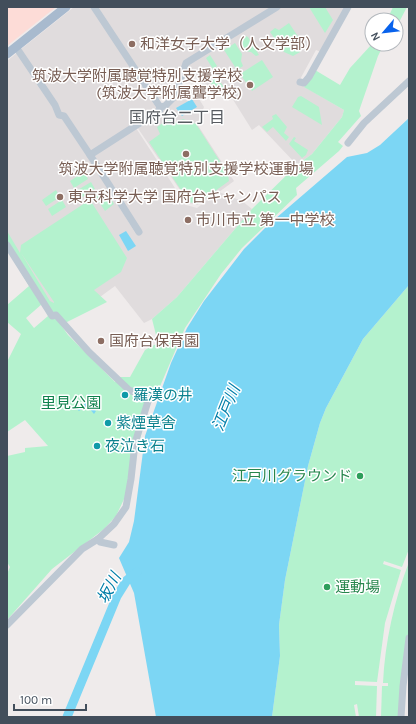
<svg xmlns="http://www.w3.org/2000/svg" width="416" height="724" viewBox="0 0 416 724" font-family="Karla,'Noto Sans JP',sans-serif">
<rect width="100%" height="100%" fill="#efebeb"/>
<g fill="#e0dcdd">
<polygon points="74,7 91,7 157,109 90,154 60,112 20,50"/>
<polygon points="96,7 273,7 185,61 173,95 162,99 156,99"/>
<polygon points="280,7 346,7 321,52 316,50 298,83 344,110 342,117 312,154 297,165 259,125 252,130 227,90 211,99 208,97 188,65"/>
<polygon points="18,52 65,120 136,234 94,156 136,128 186,205 197,208 218,192 197,205 189,203 137,127 166,109 176,98 194,91 204,107 197,124 234,181 219,192 242,201 252,209 177,297 152,319 144,323 115,286 71,318 55,310 7,241 7,61"/>
</g>
<polygon fill="#fddcd7" points="7,7 56,7 7,46"/>
<g fill="#b4f2ce" fill-rule="evenodd">
<polygon points="309,7 325,7 333,20 325,33"/>
<polygon points="393,7 407,7 396,28 396,20 387,20"/>
<polygon points="289,23 303,44 300,52 293,56 284,52 270,32 275,28 279,30"/>
<polygon points="246,36 248,37 259,55 256,56 251,52 245,51 239,42"/>
<polygon points="235,43 242,54 241,61 243,66 237,70 224,50"/>
<path d="M372,44H384L378,56L359,111L361,116L338,142L343,146L339,151L296,188L297,195L242,248L221,274L185,328L155,398L150,401L125,497L116,516L104,529L52,569L7,620V574L10,567L7,562V456L25,452V448L48,446L25,420L7,432V362L21,334L7,322V305L29,286L7,249V231L20,253L21,245L85,203H92L127,258L121,272L94,290L107,302L61,325L68,335L115,382L120,377H130L145,350L158,343L152,319L177,297L252,209L297,165L312,154L342,117L344,110L304,87L315,70L340,85L350,68ZM21,253L54,302V303L50,301ZM42,304L48,316L34,328L26,318Z"/>
<polygon points="210,55 217,66 213,69 206,58"/>
<polygon points="262,60 273,77 252,91 240,74"/>
<polygon points="217,77 225,89 218,94 210,82"/>
<polygon points="298,97 301,96 319,107 322,125 292,107"/>
<polygon points="276,114 287,127 284,133 289,137 286,141 273,127 267,132 262,127 273,119 272,116"/>
<polygon points="172,117 176,123 183,119 196,124 228,174 229,181 197,204 189,202 149,142 160,134 157,127"/>
<polygon points="294,137 296,138 294,141 308,150 306,155 302,158 289,144"/>
<polygon points="84,172 88,179 74,188 70,181"/>
<polygon points="91,182 95,189 81,198 76,191"/>
<polygon points="105,189 114,204 105,211 95,196"/>
<polygon points="56,190 60,197 46,206 42,200"/>
<polygon points="62,200 66,207 52,216 48,209"/>
<polygon points="409,285 409,549 402,567 384,561 383,564 401,570 385,623 377,682 355,681 355,685 377,686 376,717 359,717 357,704 354,705 356,717 272,717 280,656 279,625 285,580 308,466 320,423 326,408 363,339"/>
<path d="M409,562V630L406,644L400,717H381L382,686H388V683H383C385,642 394,601 409,562Z"/>
</g>
<g fill="#7cd6f4">
<polygon points="192,99 197,107 182,116 176,108"/>
<polygon points="409,118 409,285 363,339 326,408 320,423 308,466 285,580 279,625 280,656 272,717 156,717 134,593 119,558 129,542 134,521 145,436 171,363 187,328 204,301 244,249 268,225 347,157 367,153 380,145"/>
<polygon points="126,231 136,246 128,251 119,235"/>
<polygon points="89,394 91,397 88,402 90,407 96,411 94,414 89,408 84,407 79,411 76,408 77,406 81,406 87,402 86,396"/>
</g>
<g fill="none" stroke-linecap="round" stroke-linejoin="round">
<polyline stroke="#7cd6f4" stroke-width="9" points="67,717 117,596 127,580 137,572"/>
<g stroke="#bdc8d3" stroke-width="7">
<polyline points="94,7 160,107"/>
<polyline points="16,47 55,105 59,115 64,116 90,155 160,110 160,107"/>
<polyline points="300,82 304,83 309,77 348,7"/>
<polyline points="160,107 165,106 175,96 186,63 277,7"/>
<polyline points="348,143 364,123 409,81"/>
<polyline points="90,155 139,232"/>
<polyline points="7,245 52,316 56,315 89,352 129,390 136,393 150,395 135,443 131,479 126,507 114,524 98,539 82,549 7,625"/>
<polyline points="98,539 100,542 114,545"/>
<polyline points="401,717 403,686 409,638"/>
</g>
<polyline stroke="#a8bace" stroke-width="9" points="7,54 66,7"/>
</g>
<g fill="#8d6e63" stroke="#fff" stroke-width="1.5">
<circle cx="132" cy="44" r="4"/>
<circle cx="250" cy="85" r="4"/>
<circle cx="186" cy="154" r="4"/>
<circle cx="60" cy="197" r="4"/>
<circle cx="188" cy="220" r="4"/>
<circle cx="101" cy="341" r="4"/>
</g>
<g fill="#0f9aa8" stroke="#fff" stroke-width="1.5">
<circle cx="125" cy="395" r="4"/>
<circle cx="108" cy="423" r="4"/>
<circle cx="97" cy="446" r="4"/>
</g>
<g fill="#2e9e5b" stroke="#fff" stroke-width="1.5">
<circle cx="360" cy="476" r="4"/>
<circle cx="327" cy="587" r="4"/>
</g>
<g text-anchor="middle" dominant-baseline="central" stroke-width="3" stroke-linejoin="round" paint-order="stroke">
<g font-size="15" fill="#785e54" stroke="#fff" text-anchor="start">
<text x="140" y="44">和洋女子大学（人文学部）</text>
<text x="242" y="76" text-anchor="end">筑波大学附属聴覚特別支援学校<tspan x="242" dy="17">(筑波大学附属聾学校)</tspan></text>
<text x="186" y="169" text-anchor="middle">筑波大学附属聴覚特別支援学校運動場</text>
<text x="68" y="197">東京科学大学 国府台キャンパス</text>
<text x="196" y="220">市川市立 第一中学校</text>
<text x="109" y="341">国府台保育園</text>
</g>
<g font-size="15" fill="#0d838f" stroke="#fff" text-anchor="start">
<text x="133" y="395">羅漢の井</text>
<text x="116" y="423">紫煙草舎</text>
<text x="105" y="446">夜泣き石</text>
</g>
<g font-size="15" fill="#0e814c" stroke="#fff">
<text x="71" y="403">里見公園</text>
</g>
<g font-size="15" fill="#27864d" stroke="#fff" text-anchor="end">
<text x="352" y="476">江戸川グラウンド</text>
<text x="335" y="587" text-anchor="start">運動場</text>
</g>
<g font-size="16" fill="#585c61" stroke="#fff">
<text x="177" y="117">国府台二丁目</text>
</g>
<g font-size="16" font-style="italic" fill="#017ea8" stroke="#fff">
<text transform="translate(226 408) rotate(-68)">江戸川</text>
<text transform="translate(109 588) rotate(-62)">坂川</text>
</g>
</g>
<rect width="416" height="724" fill="none" stroke="#424e5b" stroke-width="16"/>
<g transform="translate(384 32) rotate(242)"><circle r="19" fill="#ffffff" stroke="#b3b8bd"/>
<path d="M0-3L7 15L0 10L-7 15Z" fill="#0862ec"/>
<text y="-6" font-size="11" font-weight="bold" text-anchor="middle" fill="#424e5b">N</text>
</g>
<path d="M14 704v6h72v-6" fill="none" stroke="#424e5b" stroke-width="2"/>
<text x="20" y="704" font-size="12" fill="#424e5b" stroke="#ffffff" stroke-width="3" paint-order="stroke">100 m</text>
</svg>
